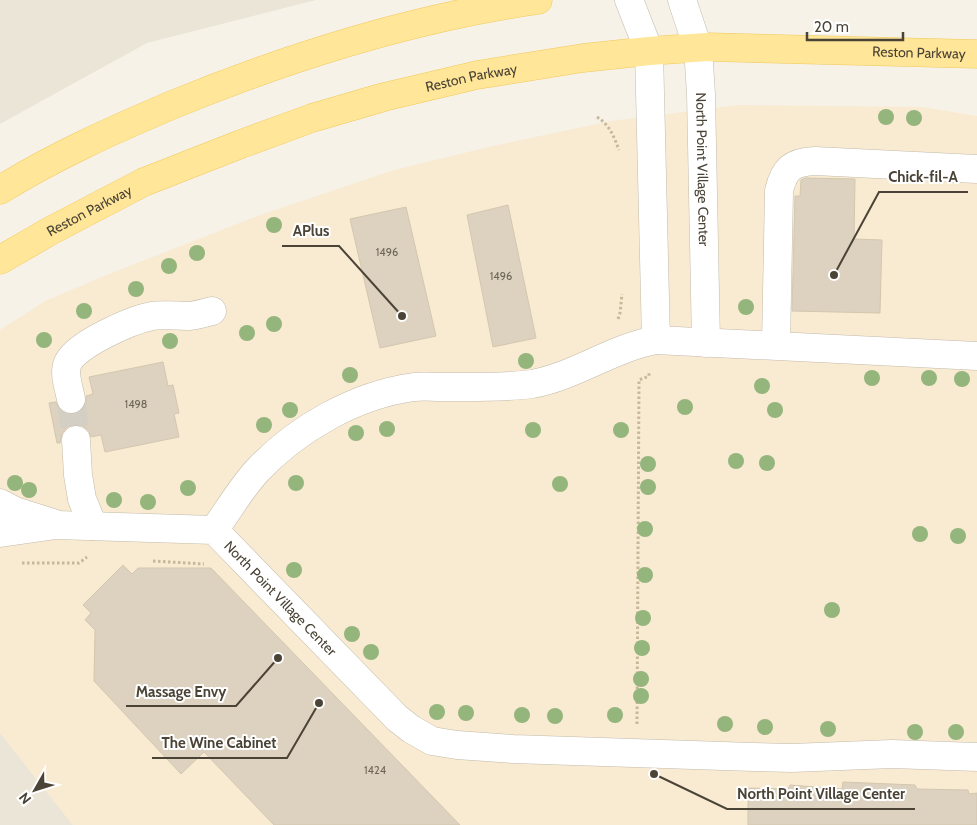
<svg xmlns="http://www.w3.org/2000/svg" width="977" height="825" viewBox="0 0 977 825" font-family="Cabin,sans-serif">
<rect width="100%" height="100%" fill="#f6f2e8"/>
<g fill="#eae5d6">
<polygon points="0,0 316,0 147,43 0,124"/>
<polygon points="0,733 73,825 0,825"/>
</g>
<polygon fill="#f9ead2" points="739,105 922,107 977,116 977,825 73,825 0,733 0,330 45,301 109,274 260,215 394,170 493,146 611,121"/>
<g fill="#dcd2bf" stroke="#d4c7af">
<polygon points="805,178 855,179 854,239 882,240 880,313 792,311 795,196 800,196 801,180"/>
<polygon points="508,205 536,338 493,347 467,215"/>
<polygon points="406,207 436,336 380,348 350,219"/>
<polygon points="163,362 168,386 173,385 179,413 174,414 179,437 105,452 101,435 91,437 89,431 83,426 76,424 67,427 62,433 60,443 57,443 49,403 56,402 60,410 67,414 75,414 82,410 86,404 86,396 93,394 89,377"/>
<polygon points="123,565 132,574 138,568 211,568 460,825 274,825 204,752 181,774 94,681 95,630 85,620 91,613 83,605"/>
<polygon points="843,782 915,785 917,789 968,790 969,794 977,793 977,825 748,825 748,788 788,789 790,785 842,789"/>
</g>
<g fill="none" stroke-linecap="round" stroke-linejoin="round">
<polyline stroke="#d4cfc4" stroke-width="28" stroke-dasharray="28 14" stroke-linecap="butt" points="71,399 76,440"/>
<defs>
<g id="minor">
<polyline points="629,0 649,51 656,340"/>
<path id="s1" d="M682,0L698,48L701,94L706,343"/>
<path d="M776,345L779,191C784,169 792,162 815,161L977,169"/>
<path d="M71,399C69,389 64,375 67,365C73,345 132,320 152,316C164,314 177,316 190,316C197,315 205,313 212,311"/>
<polyline points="76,440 78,475 82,499 93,526"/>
<polyline points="0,503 15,511 53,523"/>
<path d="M214,530C228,511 240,490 256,472C296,429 355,395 414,387C423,386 432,387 441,387C471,387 502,388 532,384C576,376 612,348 656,340L977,356"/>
<path id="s2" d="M0,533L56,525L214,530L397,718L411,729L432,741L457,745L513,749L753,757L792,758L892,754L977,757"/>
</g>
<g id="major">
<path d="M0,190C55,156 113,130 172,105C289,57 413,18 538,0"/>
<path id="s3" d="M0,260L52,230L144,182L241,144L312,118L384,97L477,75L583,58L649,51L707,47L977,54"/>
</g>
</defs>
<use href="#minor" stroke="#c2bbaa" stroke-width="29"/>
<use href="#major" stroke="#f1c95b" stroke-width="29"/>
<g stroke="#c6b899" stroke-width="3" stroke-dasharray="2.5 2.5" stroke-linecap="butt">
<path d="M597,117C610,125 614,137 619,150"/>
<polyline points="618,319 620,313 622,294"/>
<polyline points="153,561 204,564"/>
<polyline points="22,563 79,563 87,557"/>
<polyline points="637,724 639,380 649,376 649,371"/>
</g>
<use href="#minor" stroke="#fff" stroke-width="28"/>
<use href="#major" stroke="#ffe698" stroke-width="28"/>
</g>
<g fill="#94b57b">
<circle cx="886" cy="117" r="8"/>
<circle cx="914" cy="118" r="8"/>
<circle cx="274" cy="225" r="8"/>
<circle cx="197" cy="253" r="8"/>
<circle cx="169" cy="266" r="8"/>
<circle cx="136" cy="289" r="8"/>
<circle cx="746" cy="307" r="8"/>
<circle cx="84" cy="311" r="8"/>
<circle cx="274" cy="324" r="8"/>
<circle cx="247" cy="333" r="8"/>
<circle cx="44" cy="340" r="8"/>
<circle cx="170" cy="341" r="8"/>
<circle cx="526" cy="361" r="8"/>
<circle cx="350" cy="375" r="8"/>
<circle cx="872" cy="378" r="8"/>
<circle cx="929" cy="378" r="8"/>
<circle cx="962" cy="379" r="8"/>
<circle cx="762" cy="386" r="8"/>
<circle cx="685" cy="407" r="8"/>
<circle cx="290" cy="410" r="8"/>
<circle cx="775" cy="410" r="8"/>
<circle cx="264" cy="425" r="8"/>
<circle cx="387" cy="429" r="8"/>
<circle cx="533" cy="430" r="8"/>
<circle cx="621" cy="430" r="8"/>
<circle cx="356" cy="433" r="8"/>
<circle cx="736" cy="461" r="8"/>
<circle cx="767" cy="463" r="8"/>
<circle cx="648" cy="464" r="8"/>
<circle cx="15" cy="483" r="8"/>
<circle cx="296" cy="483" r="8"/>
<circle cx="560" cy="484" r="8"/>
<circle cx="648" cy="487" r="8"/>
<circle cx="188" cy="488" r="8"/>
<circle cx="29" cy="490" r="8"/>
<circle cx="114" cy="500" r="8"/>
<circle cx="148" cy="502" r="8"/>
<circle cx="645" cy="529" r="8"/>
<circle cx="920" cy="534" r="8"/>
<circle cx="958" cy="536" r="8"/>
<circle cx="294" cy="570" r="8"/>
<circle cx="645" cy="575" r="8"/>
<circle cx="832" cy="610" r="8"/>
<circle cx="643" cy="618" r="8"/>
<circle cx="352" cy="634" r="8"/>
<circle cx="642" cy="648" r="8"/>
<circle cx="371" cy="652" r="8"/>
<circle cx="641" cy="679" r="8"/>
<circle cx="641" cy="696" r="8"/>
<circle cx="437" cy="712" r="8"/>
<circle cx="466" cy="713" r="8"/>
<circle cx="522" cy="715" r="8"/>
<circle cx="615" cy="715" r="8"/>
<circle cx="555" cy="716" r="8"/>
<circle cx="725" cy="724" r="8"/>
<circle cx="765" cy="727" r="8"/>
<circle cx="828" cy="729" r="8"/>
<circle cx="915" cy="732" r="8"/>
<circle cx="956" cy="732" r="8"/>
</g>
<g text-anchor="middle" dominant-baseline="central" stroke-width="4" stroke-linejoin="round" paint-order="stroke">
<g font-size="11" fill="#6e6758">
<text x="387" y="252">1496</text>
<text x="501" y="276">1496</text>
<text x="136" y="404">1498</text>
<text x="375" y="770">1424</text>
</g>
<g font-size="14" fill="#4a4336" stroke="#fff">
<text stroke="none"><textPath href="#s3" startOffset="958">Reston Parkway</textPath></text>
<text stroke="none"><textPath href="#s3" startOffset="508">Reston Parkway</textPath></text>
<text stroke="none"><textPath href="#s1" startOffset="172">North Point Village Center</textPath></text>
<text stroke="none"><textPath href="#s3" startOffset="102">Reston Parkway</textPath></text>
<text stroke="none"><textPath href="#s2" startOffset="310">North Point Village Center</textPath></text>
</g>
</g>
<path fill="none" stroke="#4a4336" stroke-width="2" d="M834 275L879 192H968M402 316L339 246H282M278 658L236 706H126M319 703L287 758H152M654 774L727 809H915"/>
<g fill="#4a4336" stroke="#fff" stroke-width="2">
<circle cx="834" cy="275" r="5"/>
<circle cx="402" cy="316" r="5"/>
<circle cx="278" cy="658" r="5"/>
<circle cx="319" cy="703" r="5"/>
<circle cx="654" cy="774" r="5"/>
</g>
<g font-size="15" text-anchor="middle" font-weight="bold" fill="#4a4336" stroke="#fff" stroke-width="4" stroke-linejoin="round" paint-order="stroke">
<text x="923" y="182">Chick-fil-A</text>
<text x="311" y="236">APlus</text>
<text x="181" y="697">Massage Envy</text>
<text x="219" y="748">The Wine Cabinet</text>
<text x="821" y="799">North Point Village Center</text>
</g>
<g transform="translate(35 790) rotate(231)" stroke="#ffffff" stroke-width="4" paint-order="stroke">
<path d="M0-4L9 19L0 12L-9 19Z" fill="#4a4336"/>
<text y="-8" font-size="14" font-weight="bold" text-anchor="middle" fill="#4a4336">N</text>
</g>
<path d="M807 32v8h96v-8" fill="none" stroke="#4a4336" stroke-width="2.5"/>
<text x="814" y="32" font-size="15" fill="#4a4336" stroke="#ffffff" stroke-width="4" paint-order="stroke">20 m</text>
</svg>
